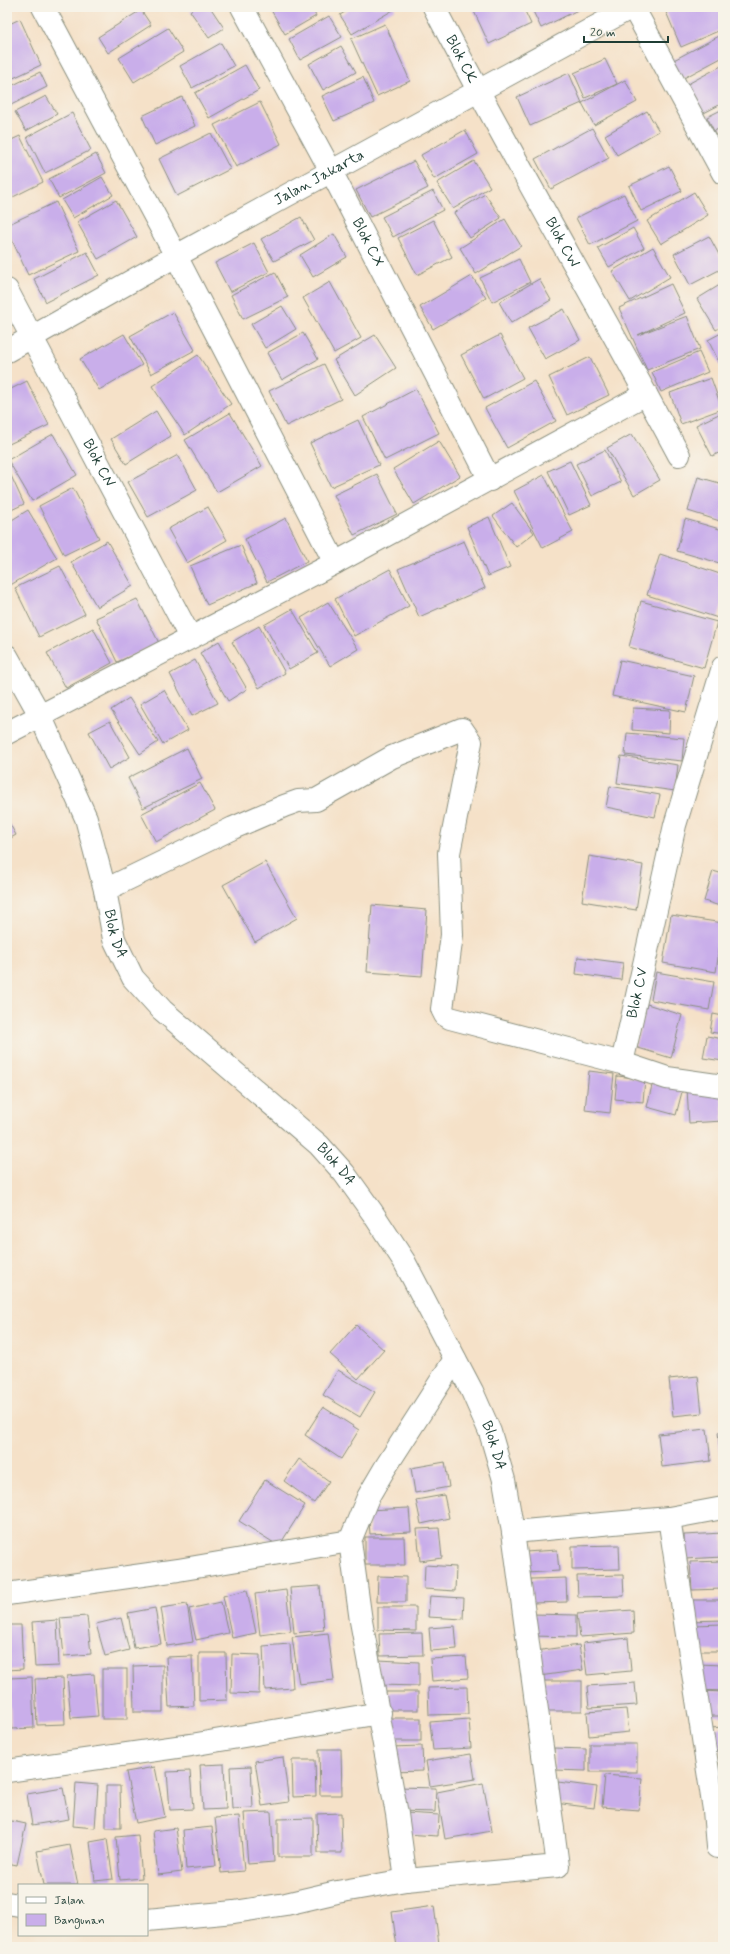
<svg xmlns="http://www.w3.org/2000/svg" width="730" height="1954" viewBox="0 0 730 1954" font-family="Mynerve,sans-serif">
<rect width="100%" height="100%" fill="#f7f3e8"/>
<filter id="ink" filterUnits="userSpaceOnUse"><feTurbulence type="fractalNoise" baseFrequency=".025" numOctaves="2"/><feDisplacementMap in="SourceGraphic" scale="8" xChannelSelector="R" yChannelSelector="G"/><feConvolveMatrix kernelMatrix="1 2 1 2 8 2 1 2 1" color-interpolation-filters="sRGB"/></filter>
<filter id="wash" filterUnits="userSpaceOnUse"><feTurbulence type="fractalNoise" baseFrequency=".012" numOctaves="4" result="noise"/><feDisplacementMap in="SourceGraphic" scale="16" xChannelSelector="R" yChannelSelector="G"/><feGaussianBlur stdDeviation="0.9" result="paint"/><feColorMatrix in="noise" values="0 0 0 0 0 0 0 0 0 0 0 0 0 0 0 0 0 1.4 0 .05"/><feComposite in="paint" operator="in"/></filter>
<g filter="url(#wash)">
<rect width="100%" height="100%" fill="#f5e1c8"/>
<g id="blocks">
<g fill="#c9aeea">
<polygon points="195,7 210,7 224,28 209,38 190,11"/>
<polygon points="276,7 311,7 316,16 285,34 271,10"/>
<polygon points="353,7 394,7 395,9 352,34 340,15"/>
<polygon points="472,7 523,7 531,24 489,44"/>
<polygon points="531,7 584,7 541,28"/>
<polygon points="679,7 720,7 723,14 723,29 681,47 666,12"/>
<polygon points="141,10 151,25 108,53 98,37"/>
<polygon points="329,16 342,37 300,60 289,39"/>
<polygon points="20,19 41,65 7,81 7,25"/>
<polygon points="385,24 410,81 377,96 351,39"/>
<polygon points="168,28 183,52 134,82 119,58"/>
<polygon points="723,34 723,57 680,80 670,62"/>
<polygon points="221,43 234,66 192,88 180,66"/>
<polygon points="341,46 356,72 323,90 309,64"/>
<polygon points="605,59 617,84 585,98 574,73"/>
<polygon points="245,65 259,90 209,118 195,93"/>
<polygon points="723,65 723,103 702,114 686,85"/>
<polygon points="40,72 47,87 7,107 7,88"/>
<polygon points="569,73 582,103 530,126 517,97"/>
<polygon points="363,77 374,103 334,121 322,96"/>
<polygon points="625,80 637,102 594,125 582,103"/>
<polygon points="46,96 57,114 26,131 15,112"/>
<polygon points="182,97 195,126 155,145 142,116"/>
<polygon points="260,102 281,144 236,167 214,125"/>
<polygon points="723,109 723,127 714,131 707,117"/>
<polygon points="647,111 659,131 617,155 605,135"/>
<polygon points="72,113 91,150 45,173 27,137"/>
<polygon points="592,128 609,158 551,189 535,159"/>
<polygon points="465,130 478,154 434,179 421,155"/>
<polygon points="211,133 230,169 177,196 159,159"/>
<polygon points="20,136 43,182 7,200 7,142"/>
<polygon points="96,154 106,173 59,198 49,179"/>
<polygon points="414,161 428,188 370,217 356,190"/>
<polygon points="474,161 490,187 453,209 437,183"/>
<polygon points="669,166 682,191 641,211 629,186"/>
<polygon points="102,177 113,195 73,218 62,200"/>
<polygon points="433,191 443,210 393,237 382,217"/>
<polygon points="694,192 708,215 661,244 647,221"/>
<polygon points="485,194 501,218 470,238 454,213"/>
<polygon points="624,194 637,221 590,245 576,218"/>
<polygon points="116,200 137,237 98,259 77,222"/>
<polygon points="56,202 79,251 28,275 7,229 7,225"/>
<polygon points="301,217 314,240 274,261 261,239"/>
<polygon points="505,219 521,246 476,274 460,248"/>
<polygon points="433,220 452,257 417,275 398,238"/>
<polygon points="633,228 644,248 609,267 598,248"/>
<polygon points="334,234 347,257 313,277 300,255"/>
<polygon points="709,236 723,262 723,268 690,285 674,254"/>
<polygon points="254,243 269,272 230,292 215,263"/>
<polygon points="653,247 670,277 630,301 612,271"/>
<polygon points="87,252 99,275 46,302 34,279"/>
<polygon points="519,259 530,282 492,302 480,278"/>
<polygon points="275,272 288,297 243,319 231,295"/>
<polygon points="472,276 486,298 433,329 420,307"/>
<polygon points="539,279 551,300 511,323 499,302"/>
<polygon points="330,282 361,338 334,353 303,298"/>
<polygon points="723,283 723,326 716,330 697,299"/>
<polygon points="671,284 685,313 638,335 687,316 700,349 647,370 619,308"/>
<polygon points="282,306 296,329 265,348 251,324"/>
<polygon points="564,309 580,340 545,359 528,328"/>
<polygon points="173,312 195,350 151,374 130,336"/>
<polygon points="723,332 723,370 708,340"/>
<polygon points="303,333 318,359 282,380 267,353"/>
<polygon points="124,334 142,365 99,390 80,359"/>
<polygon points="375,335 396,368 355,395 334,360"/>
<polygon points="500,335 523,378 484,399 461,355"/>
<polygon points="699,352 708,372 661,392 652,372"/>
<polygon points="198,355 231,404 185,435 152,386"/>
<polygon points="590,357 609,395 567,415 549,377"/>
<polygon points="324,364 341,399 286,426 269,391"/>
<polygon points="711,378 722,409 681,424 670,393"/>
<polygon points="27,381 49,425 7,445 7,391"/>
<polygon points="534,381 556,421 507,448 485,408"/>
<polygon points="416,389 439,433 385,460 363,417"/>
<polygon points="156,411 171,436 126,464 111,439"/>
<polygon points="723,412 723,451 712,456 696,425"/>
<polygon points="230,413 262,466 217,492 185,440"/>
<polygon points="358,420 379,465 331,487 310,443"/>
<polygon points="53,434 77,475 32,501 8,460"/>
<polygon points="632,434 660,480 634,495 607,448"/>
<polygon points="439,441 460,476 414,504 393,469"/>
<polygon points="605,450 621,482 592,496 576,464"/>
<polygon points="178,455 197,490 148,517 128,482"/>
<polygon points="570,461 591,505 569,515 548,471"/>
<polygon points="7,467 24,504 7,512"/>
<polygon points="377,474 397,514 354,535 334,495"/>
<polygon points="544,475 573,532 543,548 514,491"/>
<polygon points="698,477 723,484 723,522 688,511"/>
<polygon points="73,488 99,538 64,555 39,506"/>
<polygon points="512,503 534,533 516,547 493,516"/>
<polygon points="208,507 227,540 187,563 168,529"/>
<polygon points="28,510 57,558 7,587 7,523"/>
<polygon points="489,517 510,567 488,576 467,527"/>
<polygon points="286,518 307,561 267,582 245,539"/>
<polygon points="685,519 723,530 723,564 677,551"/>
<polygon points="107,541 133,586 97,607 71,562"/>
<polygon points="464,541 485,588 419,617 398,569"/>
<polygon points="241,545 257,583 207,605 190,566"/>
<polygon points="660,554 723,575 723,602 718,618 647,595"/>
<polygon points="60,566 85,614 39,637 15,588"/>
<polygon points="390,569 409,606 354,636 335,599"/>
<polygon points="137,599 159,643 117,662 96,618"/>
<polygon points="641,601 717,622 704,668 629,647"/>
<polygon points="328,602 358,649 330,666 301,618"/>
<polygon points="292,609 318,653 289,669 264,625"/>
<polygon points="259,626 285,673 259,688 232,642"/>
<polygon points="93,628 112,663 66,688 47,653"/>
<polygon points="219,641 247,689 228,701 200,653"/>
<polygon points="195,660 218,703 192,716 170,674"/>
<polygon points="620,660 694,676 686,712 612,696"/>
<polygon points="164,690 188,730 163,744 140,704"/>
<polygon points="129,698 158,742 140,754 111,710"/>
<polygon points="633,708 670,710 669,733 632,730"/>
<polygon points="110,721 130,757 109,769 89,732"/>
<polygon points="627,733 684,738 682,761 625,755"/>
<polygon points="187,748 202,779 143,808 128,778"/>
<polygon points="621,756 678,765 675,791 617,783"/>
<polygon points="200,783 215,810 156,842 141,814"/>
<polygon points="610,786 660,795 655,817 606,807"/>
<polygon points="7,819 16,835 7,840"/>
<polygon points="589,856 643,865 636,910 582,901"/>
<polygon points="265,862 297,918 255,942 223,885"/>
<polygon points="713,871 723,874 723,907 704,901"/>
<polygon points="372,905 427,910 422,976 367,972"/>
<polygon points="671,915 723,923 716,972 663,963"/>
<polygon points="578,957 623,963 621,980 576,974"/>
<polygon points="656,972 714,982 709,1010 651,1000"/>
<polygon points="647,1004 682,1015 671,1058 635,1047"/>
<polygon points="713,1014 723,1016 723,1034 710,1032"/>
<polygon points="707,1036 723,1039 723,1061 703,1058"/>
<polygon points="589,1071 614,1074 610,1113 585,1110"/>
<polygon points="617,1076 645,1079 643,1102 615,1099"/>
<polygon points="653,1081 683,1088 676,1115 647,1107"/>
<polygon points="721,1088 723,1121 689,1123 687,1089"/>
<polygon points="356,1325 384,1350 358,1379 330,1354"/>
<polygon points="338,1370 375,1392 360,1417 323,1395"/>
<polygon points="698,1376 702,1413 673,1416 669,1379"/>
<polygon points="323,1407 359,1430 341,1459 305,1435"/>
<polygon points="707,1429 711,1461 662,1467 658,1434"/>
<polygon points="723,1431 723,1469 722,1469 718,1432"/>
<polygon points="299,1459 329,1481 314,1503 284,1481"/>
<polygon points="445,1462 449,1487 415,1493 411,1468"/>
<polygon points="265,1480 305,1505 279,1546 239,1521"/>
<polygon points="444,1495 449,1518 421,1524 416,1500"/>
<polygon points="409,1508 411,1532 370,1534 368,1510"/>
<polygon points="439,1528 442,1558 420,1561 417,1529"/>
<polygon points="723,1533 723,1557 685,1559 684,1535"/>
<polygon points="365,1537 404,1537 405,1565 365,1565"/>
<polygon points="619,1545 620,1569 572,1570 572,1546"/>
<polygon points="557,1550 559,1571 527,1573 525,1552"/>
<polygon points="723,1561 723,1589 692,1590 690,1562"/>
<polygon points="425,1565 456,1567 455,1591 424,1589"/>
<polygon points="623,1575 624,1596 578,1597 577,1576"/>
<polygon points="378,1576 406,1577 406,1602 377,1602"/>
<polygon points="566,1578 567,1602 532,1603 531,1579"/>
<polygon points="320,1586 324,1630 294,1633 290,1588"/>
<polygon points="247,1590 256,1633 232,1638 223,1596"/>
<polygon points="286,1590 291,1631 260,1635 255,1594"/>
<polygon points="430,1596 464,1598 463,1619 428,1617"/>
<polygon points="688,1600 723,1600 723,1620 688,1621"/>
<polygon points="221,1602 228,1633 196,1640 189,1609"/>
<polygon points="187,1604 193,1642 167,1646 161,1608"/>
<polygon points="378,1607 416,1607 416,1631 378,1630"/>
<polygon points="155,1608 161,1644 134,1648 128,1613"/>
<polygon points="633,1610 634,1633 580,1637 577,1614"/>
<polygon points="532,1614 576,1615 576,1637 532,1636"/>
<polygon points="87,1616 91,1654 64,1656 60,1618"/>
<polygon points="121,1618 129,1650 105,1656 96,1624"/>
<polygon points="57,1620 59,1666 35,1667 32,1622"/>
<polygon points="723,1624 723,1651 695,1651 694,1625"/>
<polygon points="7,1625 21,1625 23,1669 7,1670"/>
<polygon points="455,1626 457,1649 431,1651 429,1628"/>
<polygon points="328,1633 334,1680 299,1684 292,1637"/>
<polygon points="422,1633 423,1655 380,1656 379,1634"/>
<polygon points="628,1638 631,1671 587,1675 583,1643"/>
<polygon points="290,1644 293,1688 265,1690 263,1646"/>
<polygon points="579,1645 583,1670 539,1676 535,1651"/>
<polygon points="199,1653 226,1653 227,1700 199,1701"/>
<polygon points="232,1654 260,1655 259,1694 231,1693"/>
<polygon points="192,1656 194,1706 169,1707 166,1657"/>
<polygon points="466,1657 468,1678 432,1681 430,1659"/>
<polygon points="378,1660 419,1662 419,1686 378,1685"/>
<polygon points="698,1664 723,1665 723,1691 696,1690"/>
<polygon points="163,1665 163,1712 134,1712 133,1666"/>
<rect x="102" y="1669" width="25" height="50"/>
<polygon points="94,1674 98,1716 71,1718 67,1676"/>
<polygon points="32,1677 34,1728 11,1729 9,1678"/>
<polygon points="63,1678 65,1724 37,1725 35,1679"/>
<rect x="543" y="1681" width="39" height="30"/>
<polygon points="635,1683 637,1705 589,1708 587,1686"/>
<polygon points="467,1687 468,1714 429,1715 428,1688"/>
<polygon points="702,1691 723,1692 723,1716 701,1716"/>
<rect x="385" y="1692" width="33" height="18"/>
<polygon points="626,1709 629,1732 589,1736 587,1712"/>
<rect x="385" y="1718" width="36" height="23"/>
<polygon points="469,1719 471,1748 433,1750 430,1722"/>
<polygon points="723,1727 723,1750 713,1750 711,1728"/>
<rect x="590" y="1744" width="47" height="28"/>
<polygon points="422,1746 423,1771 391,1772 390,1747"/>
<polygon points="554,1748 586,1749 586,1771 554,1770"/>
<polygon points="319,1749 341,1749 342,1795 320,1795"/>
<polygon points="471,1754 475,1779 430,1786 426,1761"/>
<polygon points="283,1757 289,1802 262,1806 255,1761"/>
<polygon points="292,1760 315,1760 316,1796 293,1797"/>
<polygon points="224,1764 226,1809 203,1810 200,1765"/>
<polygon points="251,1766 253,1808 232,1809 230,1767"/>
<polygon points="155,1767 165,1817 136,1823 126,1772"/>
<polygon points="190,1771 193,1809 170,1810 167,1772"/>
<polygon points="605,1775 642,1778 639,1810 602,1807"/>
<polygon points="558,1782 597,1787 594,1808 555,1803"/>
<polygon points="76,1783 98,1785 95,1828 73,1826"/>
<polygon points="483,1783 492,1831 445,1839 437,1792"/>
<polygon points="106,1786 120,1786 121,1828 106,1828"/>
<polygon points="397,1787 436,1788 435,1812 397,1811"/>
<polygon points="63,1788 69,1819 32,1825 27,1794"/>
<polygon points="271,1812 274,1862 248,1864 244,1813"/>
<polygon points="341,1813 342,1853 318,1853 317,1814"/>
<polygon points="405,1813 439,1815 438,1836 405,1834"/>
<polygon points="239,1816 244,1871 221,1873 215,1818"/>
<polygon points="313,1818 313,1857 278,1857 278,1819"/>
<polygon points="7,1820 26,1824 17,1865 7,1863"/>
<polygon points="212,1827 216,1866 186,1869 183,1830"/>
<polygon points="176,1828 182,1872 158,1875 153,1831"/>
<polygon points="138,1835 142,1878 120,1880 116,1837"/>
<polygon points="107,1839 113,1879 95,1881 90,1842"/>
<polygon points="70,1845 78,1885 44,1885 37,1851"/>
<polygon points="434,1906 439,1944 415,1947 397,1947 392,1912"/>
</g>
</g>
</g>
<g filter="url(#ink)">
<use href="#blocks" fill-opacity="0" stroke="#8a8f7e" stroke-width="1"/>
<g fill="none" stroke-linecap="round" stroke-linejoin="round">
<defs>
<g id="street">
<polyline points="43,7 176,256 335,563"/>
<path id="s1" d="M242,7L331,171L490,480"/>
<path id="s2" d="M434,7C512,158 599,305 679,455"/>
<polyline points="633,7 723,173"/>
<path id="s3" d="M7,290L190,637"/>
<path id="s4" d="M7,351L176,256L632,7"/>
<path id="s5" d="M7,656L40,715L86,818L105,890L114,939L133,978L162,1010L319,1145L344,1173L372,1212L404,1261L472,1391L490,1432L504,1480L513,1532L669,1518L723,1508"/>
<polyline points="7,733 335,563 646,394"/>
<path id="s6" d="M105,890L233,828L284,806L298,801L316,800L392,757L462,729L471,742L449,853L452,935L442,1009L445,1015L450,1018L622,1063L675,825L723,667"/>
<polyline points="622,1063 667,1078 723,1086"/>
<polyline points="455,1359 385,1468 368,1497 350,1541 361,1621 397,1814 406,1880 558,1866 513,1532"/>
<polyline points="669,1518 714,1810 717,1847 723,1846"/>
<polyline points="7,1594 178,1570 350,1541"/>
<polyline points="7,1771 191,1745 380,1713"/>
<polyline points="7,1903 19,1905"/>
<polyline points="147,1920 234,1912 286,1904 337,1892 406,1880"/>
</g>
</defs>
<use href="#street" stroke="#8a8f7e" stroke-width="24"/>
<use href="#street" stroke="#fff" stroke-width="22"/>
</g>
</g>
<g text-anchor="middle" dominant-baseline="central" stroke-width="4" stroke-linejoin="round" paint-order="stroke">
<g font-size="15" fill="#1f3d34" stroke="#f7f3e8">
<text stroke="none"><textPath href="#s2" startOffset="59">Blok CK</textPath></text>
<text stroke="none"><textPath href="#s4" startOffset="357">Jalan Jakarta</textPath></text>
<text stroke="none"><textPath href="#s1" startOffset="267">Blok CX</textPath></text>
<text stroke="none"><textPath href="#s2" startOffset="268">Blok CW</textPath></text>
<text stroke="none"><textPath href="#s3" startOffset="196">Blok CN</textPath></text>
<text stroke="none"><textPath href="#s5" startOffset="300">Blok DA</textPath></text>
<text stroke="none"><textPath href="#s6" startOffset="941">Blok CV</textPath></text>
<text stroke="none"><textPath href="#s5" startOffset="624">Blok DA</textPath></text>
<text stroke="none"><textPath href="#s5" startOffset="948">Blok DA</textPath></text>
</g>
</g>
<rect width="730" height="1954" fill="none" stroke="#f7f3e8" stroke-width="24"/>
<rect x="18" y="1884" width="130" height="52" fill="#f7f3e8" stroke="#a1aaa0"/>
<rect x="26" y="1897" width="20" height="6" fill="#ffffff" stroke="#a1aaa0"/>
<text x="54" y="1904" font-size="12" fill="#1f3d34">Jalan</text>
<rect x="26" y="1914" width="20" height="12" fill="#c9aeea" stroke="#a1aaa0"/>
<text x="54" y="1924" font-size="12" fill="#1f3d34">Bangunan</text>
<path d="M584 36v6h84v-6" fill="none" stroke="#1f3d34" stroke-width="2"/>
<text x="590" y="36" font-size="12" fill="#1f3d34" stroke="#f7f3e8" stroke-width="3" paint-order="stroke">20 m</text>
</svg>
